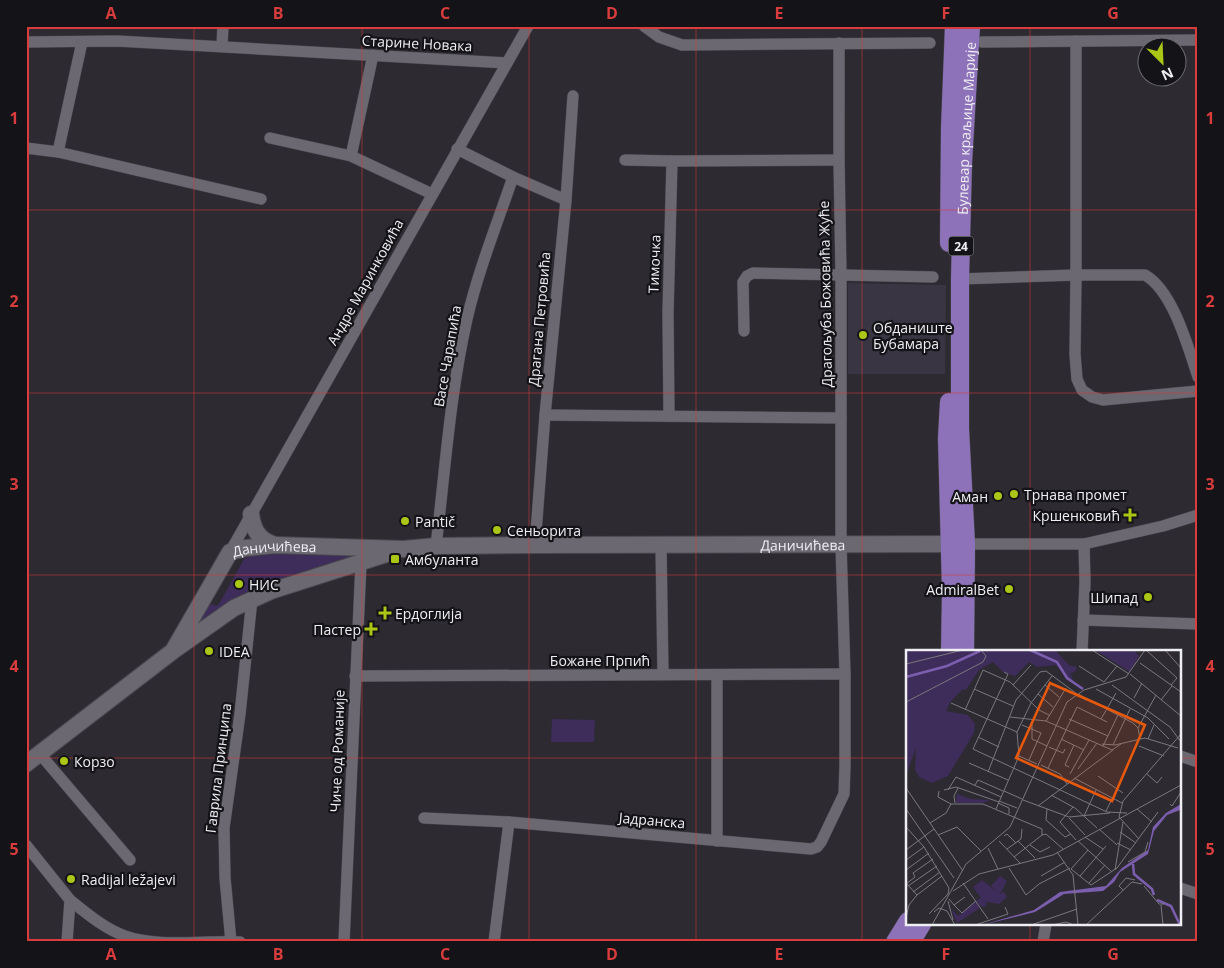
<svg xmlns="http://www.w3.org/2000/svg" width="1224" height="968" viewBox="0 0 1224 968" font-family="'Open Sans',sans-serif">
<rect width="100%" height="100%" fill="#2d2a32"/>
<polygon fill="#393542" points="848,283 946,285 945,374 848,374"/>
<g fill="#3e2c5a">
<polygon points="308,552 348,554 350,558 247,592 227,602 201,622 200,620 207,606 212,604 217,606 219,604 244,559 252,556"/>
<polygon points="552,719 595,720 594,742 551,742"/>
</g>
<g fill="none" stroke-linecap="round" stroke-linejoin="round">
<defs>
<g id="street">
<polyline points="644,26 659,37 682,45 930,43"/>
<polyline points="1076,41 1076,275 1075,354 1077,379 1082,390 1092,397 1103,400 1198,391"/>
<polyline points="26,42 117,41 507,63"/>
<polyline points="982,42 1198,40"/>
<polyline points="222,46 223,26"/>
<polyline points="270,138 351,156 432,194"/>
<polyline points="26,148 58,152 261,199"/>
<polyline points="457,149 513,177 566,200"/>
<polyline points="58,152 82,42"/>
<polyline points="351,156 373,55"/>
<polyline points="625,160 672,161 668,313 669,416"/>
<polyline points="672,161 839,160"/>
<path d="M960,279L1076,275H1145C1173,291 1188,347 1198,377"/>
<polyline points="744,331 743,282 747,276 753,273 933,277"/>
<polyline points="545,415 841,418"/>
<polyline points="966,544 1084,544 1163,526 1198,515"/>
<polyline points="535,545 545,415 566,200 573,96"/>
<polyline points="661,545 663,674"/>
<path d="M436,546C445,471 450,394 467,319C478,271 497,224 513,177"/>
<polyline points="230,552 528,26"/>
<polyline points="1083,620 1198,624"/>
<polyline points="1082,652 1085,582 1084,544"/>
<polyline points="717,675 717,841"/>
<polyline points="355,676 845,674"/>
<polyline points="40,754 130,860"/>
<polyline points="1180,756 1198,762"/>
<polyline points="424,818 509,822 811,849 817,847 821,842 844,794 845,766 845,674 841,545 841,275 839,160 839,43"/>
<polyline points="26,845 70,900 67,942"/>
<polyline points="1180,888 1198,894"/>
<path d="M70,900C86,913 105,929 125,936C157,948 206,940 240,942"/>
<polyline points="231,942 225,878 224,828 240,714 252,599"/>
<polyline points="344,942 361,563"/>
<polyline points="494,942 509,822"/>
<polyline points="1043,942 1046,924"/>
</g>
<g id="secondary">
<path d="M251,514C253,530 259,540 275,545"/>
<path id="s1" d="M173,651L230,552L246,548L275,545L404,549L436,546L535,545L963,544"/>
<polyline points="26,764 173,651 234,608 271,591 390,553"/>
</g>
<g id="primary">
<polyline points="949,243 950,128 954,26"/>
<polyline points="949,402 947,438 951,591 950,652"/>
<path id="s2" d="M965,652L966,544L960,429V279L963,163L971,26"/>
<polyline points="895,942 908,921"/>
<polyline points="911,942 922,924"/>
</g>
</defs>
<use href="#street" stroke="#49484e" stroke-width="12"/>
<use href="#secondary" stroke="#49484e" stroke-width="18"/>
<use href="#primary" stroke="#49484e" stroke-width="19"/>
<use href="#street" stroke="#6b6871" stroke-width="11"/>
<use href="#secondary" stroke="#6b6871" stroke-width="16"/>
<use href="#primary" stroke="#8d72b9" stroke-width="18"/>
</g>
<path fill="none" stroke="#d83c3c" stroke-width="1" stroke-opacity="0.55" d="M194,26V942M362,26V942M529,26V942M696,26V942M862,26V942M1030,26V652M26,210H1198M26,393H1198M26,575H1198M26,758H908M1180,758H1198M1030,924V942"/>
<g fill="#abc615" stroke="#141317" stroke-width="2">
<circle cx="863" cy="335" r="5"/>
<circle cx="1014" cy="494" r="5"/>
<circle cx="998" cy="496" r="5"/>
<path d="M1127.5 507.5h5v5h5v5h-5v5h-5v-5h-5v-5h5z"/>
<circle cx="405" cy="521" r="5"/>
<circle cx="497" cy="530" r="5"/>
<rect x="390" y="554" width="10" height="10" rx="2.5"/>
<circle cx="239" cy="584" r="5"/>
<circle cx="1009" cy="589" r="5"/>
<circle cx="1148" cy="597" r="5"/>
<path d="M382.5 605.5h5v5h5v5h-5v5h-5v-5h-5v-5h5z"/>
<path d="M368.5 621.5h5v5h5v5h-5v5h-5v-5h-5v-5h5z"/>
<circle cx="209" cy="651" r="5"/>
<circle cx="64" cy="761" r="5"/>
<circle cx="71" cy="879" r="5"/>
</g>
<g text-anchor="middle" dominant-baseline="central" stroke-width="4.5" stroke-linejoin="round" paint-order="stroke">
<rect fill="#141317" stroke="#adacb1" stroke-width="1" x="948.5" y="236.5" width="25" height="19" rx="4"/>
<g font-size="12" font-weight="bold" fill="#efeef3">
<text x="961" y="246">24</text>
</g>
<g font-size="14" fill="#efeef3" stroke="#141317">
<text transform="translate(417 43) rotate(3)">Старине Новака</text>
<text stroke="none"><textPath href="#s2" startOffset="524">Булевар краљице Марије</textPath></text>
<text transform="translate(654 264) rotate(-88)">Тимочка</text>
<text transform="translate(365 282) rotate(-61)">Андре Маринковића</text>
<text transform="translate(825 294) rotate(-91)">Драгољуба Божовића Жуће</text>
<text transform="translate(539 319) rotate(-85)">Драгана Петровића</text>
<text transform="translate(447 356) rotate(-80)">Васе Чарапића</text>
<text stroke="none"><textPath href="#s1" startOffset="688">Даничићева</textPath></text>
<text stroke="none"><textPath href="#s1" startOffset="159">Даничићева</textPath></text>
<text x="600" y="660">Божане Прпић</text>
<text transform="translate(337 751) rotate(-88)">Чиче од Романије</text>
<text transform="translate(218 768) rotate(-83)">Гаврила Принципа</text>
<text transform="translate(652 820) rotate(5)">Јадранска</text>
</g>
<g font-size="14" fill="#efeef3" stroke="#141317" text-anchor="start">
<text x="873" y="327">Обданиште<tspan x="873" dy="16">Бубамара</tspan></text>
<text x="1024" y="494">Трнава промет</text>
<text x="988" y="496" text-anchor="end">Аман</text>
<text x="1120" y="515" text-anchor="end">Кршенковић</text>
<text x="415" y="521">Pantič</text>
<text x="507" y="530">Сеньорита</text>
<text x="405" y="559">Амбуланта</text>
<text x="249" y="584">НИС</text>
<text x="999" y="589" text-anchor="end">AdmiralBet</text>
<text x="1138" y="597" text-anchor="end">Шипад</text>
<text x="395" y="613">Ердоглија</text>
<text x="361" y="629" text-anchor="end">Пастер</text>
<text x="219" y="651">IDEA</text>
<text x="74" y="761">Корзо</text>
<text x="81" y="879">Radijal ležajevi</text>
</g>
</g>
<g transform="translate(906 650)">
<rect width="275" height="275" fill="#2d2a32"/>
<path d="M0,0H149L163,15L171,17L169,22L164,23L167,29L163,31L150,15L131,17L123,12L109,26L97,22L87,12L73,20L60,40L57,39L45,51L40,61L62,65L69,74L68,83L42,126L26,133L13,127L9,120L10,98L0,126ZM189,0H228L233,6L224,22ZM51,144L65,149L84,150L76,153H50ZM94,226L101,231L94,244L98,242L101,247L93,254L80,252V256L76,257L70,251L75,248L67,237L76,230L91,242L85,236ZM70,252L74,258L51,273L45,259L52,266Z" fill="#3e2c5a"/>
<path d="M275,154L274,160L261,165L248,181L242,204L214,222L208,232L197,241L158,244L129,262L76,275L128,260L154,242L200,236L216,218L242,200L247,177L260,163Z" fill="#7b5eae"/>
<path fill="none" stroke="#7b5eae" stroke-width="2.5" d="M124,0L151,12L161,28L177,39M0,27L41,16L74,1M227,214L228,224L246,239L248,245M251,250L265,256L274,275"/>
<path fill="none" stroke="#7b787f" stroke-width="1" d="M186,0L223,24M240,0L271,28L265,35M259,0L275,18M234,13L275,42M0,14L57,0M173,16L198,32L211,16M98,22L102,24L67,99L201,162L221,163M224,24L275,66M107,35L125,15M139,35L153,47M206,35L264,77L275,92M68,39L107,56M190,39L242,68L263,89M132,44L147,57M172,44L227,73L232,78M228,48L236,33M255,50L266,36M0,52L77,12L80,6L75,0M45,53L111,82M59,60L77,20L104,32L133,60L143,65M104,67L140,71L206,100L215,94M163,69L202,86M195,69L210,43M140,71L160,38M126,74V89L141,96M116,75L135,83L123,110M72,87L93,97M155,89L178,100M234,89L232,78L250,45M242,89L248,75M196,94L209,95L239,88L272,98M207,95L224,59M197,96L212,65M233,96L258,106M143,97L157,103L159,99M113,106L131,114M63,113L102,130M135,115L154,124L161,134M163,117L159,115L168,95M142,118L171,57L201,72M172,119L191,93M82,122L110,50L134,22L140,21L171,44M164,124L183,90M241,124L251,133L256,127M192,126L217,143M168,128L216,153M69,135L72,130L97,141M0,138L57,221M38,140L50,137L93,152M42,140L50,127L95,147M33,141L32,147L45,154M98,141L116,149M145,145L169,158L191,178M117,150L163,167L204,163M93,151L111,158M49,153L48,146L52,138M92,153L103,158V164M264,154L266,156L275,142M132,156L207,100M167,157L154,172L170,190M0,159L48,228M90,159L113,106L111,82L125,53L146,26M141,159L140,170L159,187L165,184M231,159L246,172M200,161L207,147M178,166L190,140M163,168L179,185M24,173L40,163L45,154H77L136,179V185L140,184L157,199M0,177L18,197L43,238L42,244L23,264M193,179L211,195M214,182L230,193M32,185L51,177L75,201M98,186L101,184L110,193M179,187L197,199M233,189L213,167L217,151L275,84M93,191L114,213M112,191L129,208M172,191L206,222M211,193L225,200M124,195L134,202L144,197M82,198L92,219M101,199L115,189L116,179M0,200L28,179M182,200L165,219L185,235L211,218L252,162M151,202L167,225L172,275M108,207L136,185M0,210L18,197M222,212L239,202L242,192M103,218L120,245L133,234L164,218M0,220L23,203M209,220L217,172M135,226L159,212M174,226L200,196M0,233L11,245L3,255L0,268M57,233L82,269M183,233L199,215M0,234L9,227L7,223L27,209M2,236L31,216M238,236L253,254H258M217,240L213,236L220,228L229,230M47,241L73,224L147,205L275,135M7,242L34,222M11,245L36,226M43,249L48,255L59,247M42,251L47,270M48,255L56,263L70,251M255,255L257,275M28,262L33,258L41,261L49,275M26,275L60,214L104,177L161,52L178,40L220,27L239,0M69,275L102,264L99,257M125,275L171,259M146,275L160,272L168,275M180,275L226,232L236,234"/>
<path fill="#e8590c" fill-opacity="0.15" stroke="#e8590c" stroke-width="2.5" d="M144,33L239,75L206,151L110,108Z"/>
<rect width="275" height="275" fill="none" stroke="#efeef3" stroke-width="2.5"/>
</g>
<rect width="1224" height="968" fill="none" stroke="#141317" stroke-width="55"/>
<g transform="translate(1162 62) rotate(156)"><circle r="24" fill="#141317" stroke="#6c6b6f"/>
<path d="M0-4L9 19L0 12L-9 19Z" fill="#abc615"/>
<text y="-8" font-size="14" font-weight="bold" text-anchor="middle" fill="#efeef3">N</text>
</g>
<rect x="28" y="28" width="1168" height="912" fill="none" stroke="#d83c3c" stroke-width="2"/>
<g font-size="16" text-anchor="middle" font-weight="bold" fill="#d83c3c">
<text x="111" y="19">A</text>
<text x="278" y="19">B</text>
<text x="445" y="19">C</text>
<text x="612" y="19">D</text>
<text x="779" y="19">E</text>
<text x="946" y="19">F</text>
<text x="1113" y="19">G</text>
<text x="14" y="124">1</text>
<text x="1210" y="124">1</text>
<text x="14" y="307">2</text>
<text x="1210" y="307">2</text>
<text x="14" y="490">3</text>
<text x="1210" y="490">3</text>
<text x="14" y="672">4</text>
<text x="1210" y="672">4</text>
<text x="14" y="855">5</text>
<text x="1210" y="855">5</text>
<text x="111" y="960">A</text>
<text x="278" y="960">B</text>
<text x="445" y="960">C</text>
<text x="612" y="960">D</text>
<text x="779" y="960">E</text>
<text x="946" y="960">F</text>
<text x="1113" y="960">G</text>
</g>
</svg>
